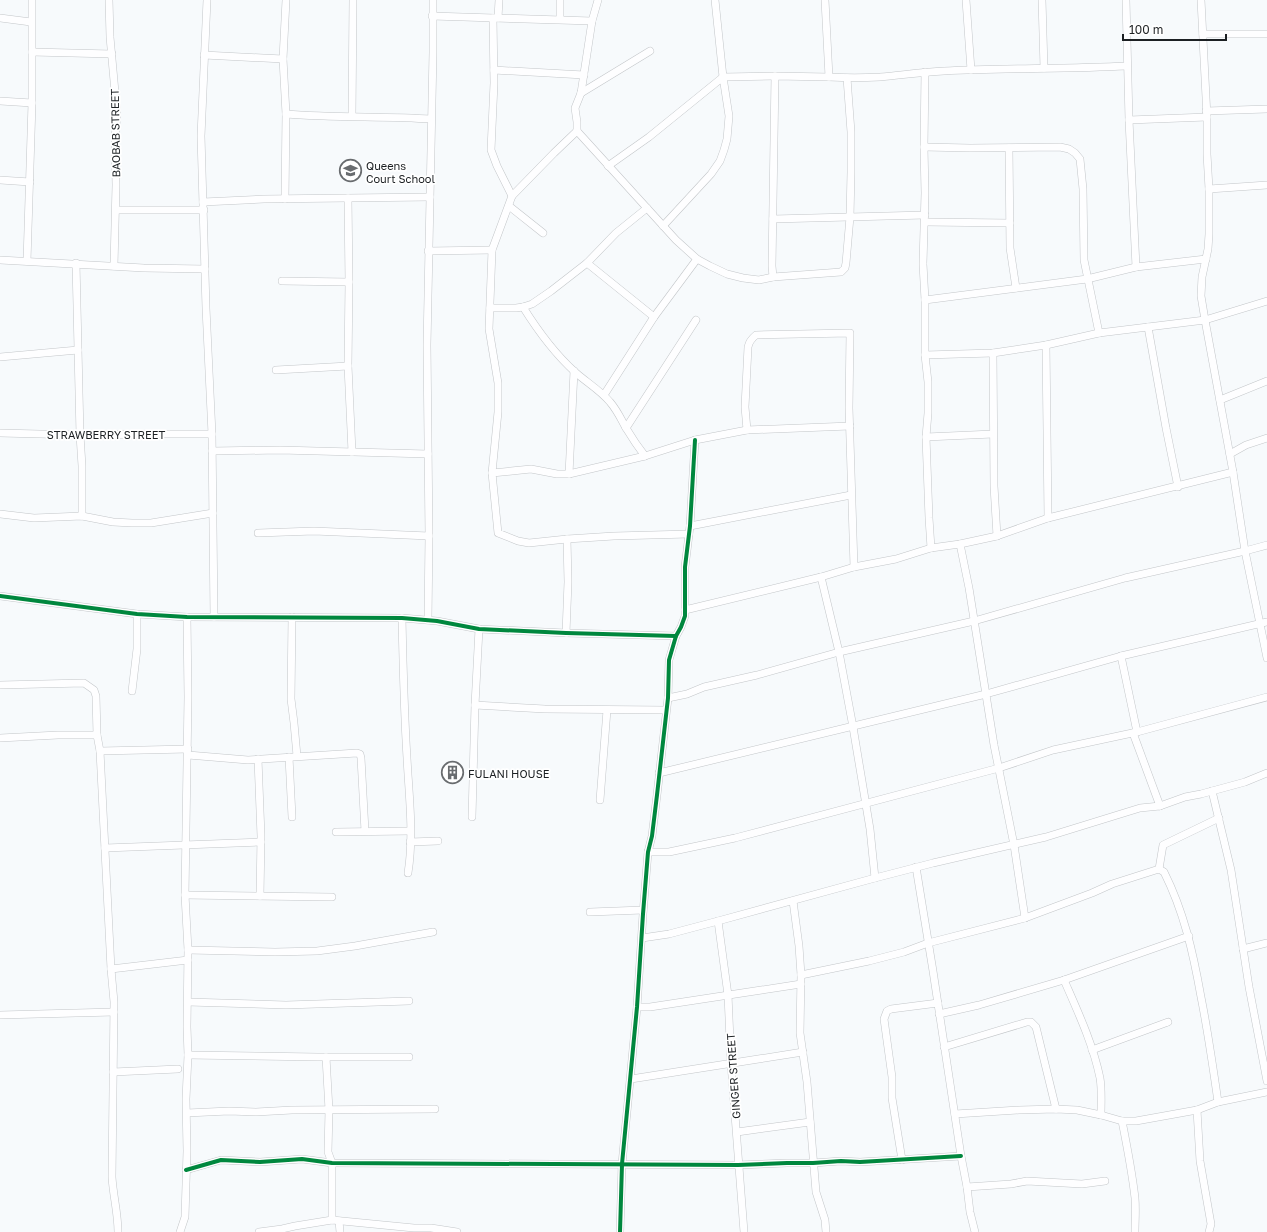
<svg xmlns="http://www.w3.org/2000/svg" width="1267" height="1232" viewBox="0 0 1267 1232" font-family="'Golos Text',sans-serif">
<rect width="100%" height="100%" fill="#f7fafc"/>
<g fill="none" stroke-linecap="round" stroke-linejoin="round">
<defs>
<g id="street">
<polyline points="109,0 110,37 117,114 115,139 116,185 114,266"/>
<polyline points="207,0 201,136 206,308 212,434 214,617"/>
<polyline points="598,0 592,21 581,93 575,108 577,122 577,131 676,240 697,259 710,266 727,274 743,278 759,280 773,277 841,272 845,268 846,263 850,217 851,172 851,132 847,78"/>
<polyline points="715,0 723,77 775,76"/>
<path d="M825,0L829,77C846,78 863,78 880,77C902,75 923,72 944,71C1005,68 1066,69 1127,66"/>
<polyline points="966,0 971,70"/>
<polyline points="1042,0 1044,68"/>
<polyline points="1126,0 1129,120 1136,267"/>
<polyline points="1201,0 1207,117 1207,154 1209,189 1209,234 1208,249 1202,277 1201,296 1205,320 1233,472 1245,551 1267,658"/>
<polyline points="432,16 592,21"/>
<polyline points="0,18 31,22"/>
<polyline points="493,18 494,83 491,150 497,166 512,196"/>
<polyline points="498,18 499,0"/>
<polyline points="560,19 560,0"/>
<polyline points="1203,34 1267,34"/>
<polyline points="32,52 112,54"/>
<polyline points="204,55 283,59"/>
<polyline points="494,70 584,75"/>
<polyline points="925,72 924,147 925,193 923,264 925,300 925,355 928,382 928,413 926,437 929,518 931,548"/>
<polyline points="581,93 650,51"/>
<polyline points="0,101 32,103"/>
<polyline points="1206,111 1267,109"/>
<path d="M286,114C334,118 383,116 431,119"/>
<polyline points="352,116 353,0"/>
<polyline points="1129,120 1207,117"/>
<polyline points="577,131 554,153 512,196 492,250 489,329 498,383 498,412 492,473 498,533 518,541 529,543 567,539 614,536 689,534"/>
<polyline points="924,147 970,148 1060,147 1069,149 1075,153 1080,159 1083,189 1084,260 1099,333"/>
<polyline points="1009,148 1010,248 1016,288"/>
<polyline points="608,166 649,137 723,77 729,116 727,139 724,150 720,161 711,174 663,226"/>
<polyline points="0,180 30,182"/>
<polyline points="1209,189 1267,185"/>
<polyline points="348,198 349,282 348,366 352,452"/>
<polyline points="285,199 286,114 283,59 286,0"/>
<polyline points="203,202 264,199 430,197"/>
<polyline points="509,206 543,233"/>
<polyline points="116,210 204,210"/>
<polyline points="773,219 925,215"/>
<polyline points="925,222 1010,223"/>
<polyline points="428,251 492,250"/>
<polyline points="0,260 144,268 205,269"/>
<polyline points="27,261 32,103 32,0"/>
<polyline points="76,263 80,435 82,466 82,516"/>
<polyline points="587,263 654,317"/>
<polyline points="773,277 772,266 775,76 829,77"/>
<polyline points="282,281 349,282"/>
<polyline points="925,300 1087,279 1136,267 1206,259"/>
<path d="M523,307C538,331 554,353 575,372C586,382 600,390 610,402C617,410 621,419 626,428C632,438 638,447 645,456"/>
<polyline points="490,308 516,308 523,307 532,304 551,291 587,263 616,233 647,208"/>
<polyline points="1148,327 1166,428 1178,487"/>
<polyline points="1046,345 1048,518"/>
<polyline points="993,353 994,486 997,536"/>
<polyline points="925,355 993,353 1046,345 1099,333 1205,320 1267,301"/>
<polyline points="0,357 78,350"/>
<polyline points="276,370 348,366"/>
<polyline points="604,395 654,317 697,259"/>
<polyline points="1220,400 1267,381"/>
<polyline points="626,428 696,320"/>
<path d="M747,430L745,407L748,347C749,342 751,339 756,335L850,333L849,408L854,567"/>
<polyline points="0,433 80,435 154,434 212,434"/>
<polyline points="926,437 993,434"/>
<polyline points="212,451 280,450 428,454"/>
<polyline points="1230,454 1246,445 1267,438"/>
<polyline points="492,473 531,469 557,474 569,474 645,456 695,440 747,430 850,426"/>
<polyline points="569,474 574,371"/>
<polyline points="0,514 34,518 82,516 113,522 132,523 151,523 213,513"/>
<polyline points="690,526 851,495"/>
<polyline points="258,533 314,531 429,536"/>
<polyline points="960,544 969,588 994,745 1014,845 1025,918"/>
<polyline points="821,577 839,652 853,727 870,829 875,878"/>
<polyline points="0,596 137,614 187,617 402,618 437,621 479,629 566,633 676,636"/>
<polyline points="685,610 821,577 854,567 896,559 931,548 960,544 997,536 1048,518 1233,472"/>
<polyline points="292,617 291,699 294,723 297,756"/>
<path d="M402,618C403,665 404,711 407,758C409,796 414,835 408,873"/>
<polyline points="428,620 429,536 427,345 433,52 433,0"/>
<polyline points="566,633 568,582 567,539"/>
<polyline points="1121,656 1137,732"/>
<path d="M0,685L84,683L94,690L96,696L97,735L100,751L111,969L114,1002L112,1177C113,1195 118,1213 118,1232"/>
<polyline points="132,691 137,649 137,614"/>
<polyline points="668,698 687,694 704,687 757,675 839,652 974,621 1125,578 1245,551 1267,545"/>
<polyline points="475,705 545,709 666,710"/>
<polyline points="1133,733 1160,806"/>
<polyline points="0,738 58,735 97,735"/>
<polyline points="100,751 188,749"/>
<polyline points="188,755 248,760 357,753 360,754 361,758 365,831"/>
<polyline points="289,757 292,817"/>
<polyline points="258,759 261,836 260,896"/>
<polyline points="659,773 986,694 1121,656 1267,622"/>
<polyline points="1212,791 1231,870 1249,987 1267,1081"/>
<polyline points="600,800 607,710"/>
<polyline points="472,817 475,705 479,629"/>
<polyline points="336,832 410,831"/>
<polyline points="410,842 438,841"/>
<polyline points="105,848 261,842"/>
<polyline points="648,852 669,852 735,838 999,768 1053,750 1137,732 1267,697"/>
<polyline points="916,867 933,971 961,1156 967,1187 970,1212 975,1232"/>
<polyline points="1159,869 1163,845 1219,818"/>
<polyline points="185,895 332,897"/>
<polyline points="793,901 799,946 801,975 800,1033 807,1082 816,1192 825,1220 826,1232"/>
<polyline points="590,912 643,910"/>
<polyline points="718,921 728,995 731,1063 744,1232"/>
<polyline points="642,938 669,934 718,921 875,878 933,863 1046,837 1140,808 1160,806 1185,797 1201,794 1245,782 1267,773"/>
<polyline points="1243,949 1267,943"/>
<polyline points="188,950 275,952 317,951 355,946 433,932"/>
<polyline points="111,969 188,960"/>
<path d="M801,975L869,961L904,952L928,943L1025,918L1092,893L1112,884L1159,869L1164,872C1184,912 1193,952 1201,997C1208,1032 1213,1067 1218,1102"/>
<path d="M1064,980C1078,1012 1093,1044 1100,1078C1102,1090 1101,1103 1101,1115"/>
<polyline points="188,1002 286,1005 409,1001"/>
<polyline points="637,1007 650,1007 801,984"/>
<polyline points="939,1014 979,1005 1064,980 1189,936"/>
<polyline points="0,1015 114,1012"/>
<polyline points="944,1047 1027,1022 1031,1022 1036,1027 1056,1109"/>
<polyline points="1092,1050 1168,1022"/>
<polyline points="188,1055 318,1057 409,1057"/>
<polyline points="326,1057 329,1110 328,1152 332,1163 332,1220"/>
<polyline points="113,1072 178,1069"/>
<polyline points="631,1079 803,1052"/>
<polyline points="1197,1110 1200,1161 1211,1224 1209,1232"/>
<polyline points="187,1113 229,1111 256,1112 292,1110 435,1109"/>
<polyline points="955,1114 1019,1110 1056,1109 1077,1110 1101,1115 1122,1121 1136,1121 1197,1110 1218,1102 1267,1092"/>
<path d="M1122,1121C1127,1146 1132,1172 1135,1198C1136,1209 1135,1221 1135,1232"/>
<polyline points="737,1132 810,1122"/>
<polyline points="902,1160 892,1098 892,1077 884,1019 887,1011 891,1009 938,1003"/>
<polyline points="186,1170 221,1160 260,1162 302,1159 332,1163 738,1165 787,1163 813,1163 841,1161 860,1162 961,1156"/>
<polyline points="967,1187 1011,1184 1027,1181 1082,1184 1105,1181"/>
<polyline points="339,1221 340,1232"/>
<polyline points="180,1232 185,1217 187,1151 186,1099 188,1055 187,1027 188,950 185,895 188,697 187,617"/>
<polyline points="259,1232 282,1229 295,1226 332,1220 414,1228 431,1228 457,1232"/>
<polyline points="620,1232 622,1164 637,1007 643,914 648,852 652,836 657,795 668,698 669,660 676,636 681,627 685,616 685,567 690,526 695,440"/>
</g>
</defs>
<use href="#street" stroke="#c3c6c9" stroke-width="8"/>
<use href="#street" stroke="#fefeff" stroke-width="7"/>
<defs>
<g id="cycleway">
<polyline points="0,596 137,614 187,617 402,618 437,621 479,629 566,633 676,636"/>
<polyline points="186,1170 221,1160 260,1162 302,1159 332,1163 738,1165 787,1163 813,1163 841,1161 860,1162 961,1156"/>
<polyline points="620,1232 622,1164 637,1007 643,914 648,852 652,836 657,795 668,698 669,660 676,636 681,627 685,616 685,567 690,526 695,440"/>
</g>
</defs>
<use href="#cycleway" stroke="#fff" stroke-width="6"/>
<use href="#cycleway" stroke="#00873e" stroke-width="4"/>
</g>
<defs>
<symbol id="school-ring" viewBox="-11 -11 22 22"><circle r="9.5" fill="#fff" stroke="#696c6f" stroke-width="1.5"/><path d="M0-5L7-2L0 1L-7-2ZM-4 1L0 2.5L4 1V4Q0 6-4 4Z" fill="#696c6f"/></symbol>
<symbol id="building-ring" viewBox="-11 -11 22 22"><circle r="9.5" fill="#fff" stroke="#696c6f" stroke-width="1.5"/><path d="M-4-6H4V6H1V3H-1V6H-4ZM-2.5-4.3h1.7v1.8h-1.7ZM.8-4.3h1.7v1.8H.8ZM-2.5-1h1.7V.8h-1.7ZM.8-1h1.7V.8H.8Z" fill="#696c6f"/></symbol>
</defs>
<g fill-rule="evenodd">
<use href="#school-ring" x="338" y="158" width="25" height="25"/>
<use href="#building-ring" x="440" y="760" width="25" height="25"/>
</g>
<g text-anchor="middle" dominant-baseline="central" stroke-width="3.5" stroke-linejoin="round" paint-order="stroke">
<g font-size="11" fill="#1c2023" stroke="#fff">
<text transform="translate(115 133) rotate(-91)">BAOBAB STREET</text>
<text x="106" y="434">STRAWBERRY STREET</text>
<text transform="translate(733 1076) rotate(-94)">GINGER STREET</text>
</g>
<g font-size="11" fill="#1c2023" stroke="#fff" text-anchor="start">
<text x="366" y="165">Queens<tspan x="366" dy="13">Court School</tspan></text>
<text x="468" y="773">FULANI HOUSE</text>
</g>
</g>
<path d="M1123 34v6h103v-6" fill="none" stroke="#1c2023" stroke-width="2"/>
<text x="1129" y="34" font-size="12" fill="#1c2023" stroke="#ffffff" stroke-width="3" paint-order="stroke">100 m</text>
</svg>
